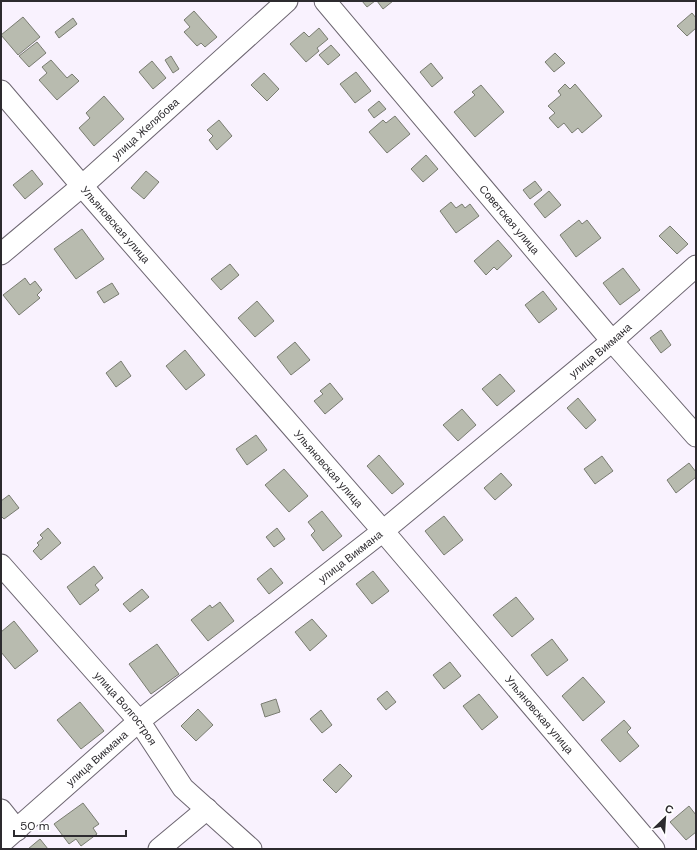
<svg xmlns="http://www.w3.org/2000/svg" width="697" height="850" viewBox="0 0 697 850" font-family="'DM Sans',sans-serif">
<rect width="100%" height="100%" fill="#f9f2fe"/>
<g fill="#b8bbaf" stroke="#797c71">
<polygon points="362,1 375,1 367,7"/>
<polygon points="377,1 393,1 383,9"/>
<polygon points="194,11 217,37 205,47 201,43 197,46 184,32 190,27 184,20"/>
<polygon points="692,13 696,18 696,28 687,36 677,26"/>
<polygon points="23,17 40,37 18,55 1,35"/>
<polygon points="73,18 77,24 59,38 55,32"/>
<polygon points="319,28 328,39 317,48 319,51 306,62 290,44 304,32 309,37"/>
<polygon points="37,42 46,53 29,67 19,56"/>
<polygon points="331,45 340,55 328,65 319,55"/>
<polygon points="555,53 565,63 554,72 545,62"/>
<polygon points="171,56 179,69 173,73 165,60"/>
<polygon points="51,60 67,78 72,74 79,81 57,100 39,80 47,73 42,67"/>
<polygon points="152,61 166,78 153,89 139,72"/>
<polygon points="431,63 443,78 432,87 420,72"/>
<polygon points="356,72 371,91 355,103 340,84"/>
<polygon points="264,73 279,89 267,101 251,85"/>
<polygon points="565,84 570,89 575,84 602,116 582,133 578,128 572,133 564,123 558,128 549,118 555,113 548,106 561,95 558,91"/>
<polygon points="481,85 504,112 475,137 454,112 475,95 472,92"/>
<polygon points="104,96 124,119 94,146 79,128 90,118 86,113"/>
<polygon points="379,101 386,109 374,118 368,110"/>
<polygon points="395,116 410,134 387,153 369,132 383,120 386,123"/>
<polygon points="219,120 232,136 217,150 209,140 213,136 207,130"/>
<polygon points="426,155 438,169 423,182 411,169"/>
<polygon points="32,170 43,184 25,199 13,185"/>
<polygon points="146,171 159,182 144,199 131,188"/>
<polygon points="535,181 542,190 530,199 523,190"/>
<polygon points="549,191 561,205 545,218 534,204"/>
<polygon points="451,202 456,208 462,204 465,208 470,204 479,216 456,233 440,211"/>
<polygon points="579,220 582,224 587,220 601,238 576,257 560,235"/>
<polygon points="670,226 688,244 677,254 659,236"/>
<polygon points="82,229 104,259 76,279 54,249"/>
<polygon points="498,240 512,256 497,270 494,267 486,275 474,261"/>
<polygon points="230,264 239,275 221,290 211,279"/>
<polygon points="623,268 640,290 620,305 603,283"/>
<polygon points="25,278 30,285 35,281 42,290 37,295 40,298 19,315 3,295"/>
<polygon points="112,283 119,294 104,303 97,292"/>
<polygon points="543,291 557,309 539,323 525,305"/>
<polygon points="257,301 274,321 255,337 238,318"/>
<polygon points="661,330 671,345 661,353 650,338"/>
<polygon points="295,342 310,360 291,375 277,357"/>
<polygon points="185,350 205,375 186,390 166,366"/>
<polygon points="121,361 131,376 116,387 106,373"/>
<polygon points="500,374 515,391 497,406 482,389"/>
<polygon points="330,383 343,399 325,414 314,401 323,394 320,391"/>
<polygon points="578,398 596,420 586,429 567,408"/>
<polygon points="462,409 476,425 458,441 443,425"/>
<polygon points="256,435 267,450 247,465 236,449"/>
<polygon points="379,455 404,484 392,494 367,466"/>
<polygon points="602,456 613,471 595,484 584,469"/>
<polygon points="689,463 696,472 696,477 676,493 667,480"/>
<polygon points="284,469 308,496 289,512 265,485"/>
<polygon points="501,473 512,485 495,500 484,488"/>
<polygon points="9,495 19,508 4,519 1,516 1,501"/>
<polygon points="322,511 342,536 323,551 311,535 315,531 308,522"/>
<polygon points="444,516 463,540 444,555 425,531"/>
<polygon points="48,528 61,543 41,560 33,551 39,545 37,543 43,538 40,535"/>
<polygon points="277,528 285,539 274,547 266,537"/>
<polygon points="94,566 103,578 95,585 99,590 80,605 67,587"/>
<polygon points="271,568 283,583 269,594 257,579"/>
<polygon points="373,571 389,591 372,604 356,584"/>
<polygon points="142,589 149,597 130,612 123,604"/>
<polygon points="516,597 534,619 512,637 493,615"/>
<polygon points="220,602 234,621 208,641 191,620 210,605 212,608"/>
<polygon points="312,619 327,636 310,651 295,632"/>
<polygon points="14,621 38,651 15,669 1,652 1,632"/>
<polygon points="552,639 568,660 547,676 531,655"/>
<polygon points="157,644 179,674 151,694 129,664"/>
<polygon points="450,662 461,676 444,689 433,675"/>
<polygon points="583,677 605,702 583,721 562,696"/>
<polygon points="387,691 396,702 386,710 377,699"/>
<polygon points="479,694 498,717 482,730 463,706"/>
<polygon points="276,699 280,712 265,717 261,704"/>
<polygon points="80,702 104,731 81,749 57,720"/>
<polygon points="198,709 213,725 196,741 181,726"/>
<polygon points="321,710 332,725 322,733 310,719"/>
<polygon points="624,720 631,728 627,732 639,746 620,762 601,740"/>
<polygon points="340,764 352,776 336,793 323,780"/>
<polygon points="83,803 99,824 93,828 97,834 81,846 76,839 69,844 54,824"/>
<polygon points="689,806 696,815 696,832 686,840 670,822"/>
<polygon points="40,839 48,849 28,849"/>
</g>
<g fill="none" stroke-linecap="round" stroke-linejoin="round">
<defs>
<g id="minor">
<path id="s1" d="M325,1L612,341L696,436"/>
<path id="s2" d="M1,91L82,186L383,531L654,849"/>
<path id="s3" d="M1,254L82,186L287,1"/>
<path id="s4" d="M1,565L139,721L183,788L251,849"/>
<polyline points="1,810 17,830"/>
<path id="s5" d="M1,843L139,721L383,531L612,341L696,266"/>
<polyline points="159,849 207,809"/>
</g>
</defs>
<use href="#minor" stroke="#6d6671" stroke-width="23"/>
<use href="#minor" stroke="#fff" stroke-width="21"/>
</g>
<g text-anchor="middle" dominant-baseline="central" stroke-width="3" stroke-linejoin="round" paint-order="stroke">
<g font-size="11" fill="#2d2b2f" stroke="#fff">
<text stroke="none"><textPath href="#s3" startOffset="191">улица Желябова</textPath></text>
<text stroke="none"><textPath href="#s1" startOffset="286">Советская улица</textPath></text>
<text stroke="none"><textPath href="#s2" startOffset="176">Ульяновская улица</textPath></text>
<text stroke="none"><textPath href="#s5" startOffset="776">улица Викмана</textPath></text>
<text stroke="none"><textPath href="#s2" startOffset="500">Ульяновская улица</textPath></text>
<text stroke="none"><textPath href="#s5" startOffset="452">улица Викмана</textPath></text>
<text stroke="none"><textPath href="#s4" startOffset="190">улица Волгостроя</textPath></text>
<text stroke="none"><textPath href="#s2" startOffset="824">Ульяновская улица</textPath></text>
<text stroke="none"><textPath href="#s5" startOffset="128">улица Викмана</textPath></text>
</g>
</g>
<rect width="697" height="850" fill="none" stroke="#2d2b2f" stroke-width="4"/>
<g transform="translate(665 818) rotate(25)" stroke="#ffffff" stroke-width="3" paint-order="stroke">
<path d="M0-3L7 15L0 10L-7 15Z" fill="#2d2b2f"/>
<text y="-6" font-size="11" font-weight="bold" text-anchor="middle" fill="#2d2b2f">С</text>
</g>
<path d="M14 830v6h112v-6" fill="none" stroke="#2d2b2f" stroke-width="2"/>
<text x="20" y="830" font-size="12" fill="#2d2b2f" stroke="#ffffff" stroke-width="3" paint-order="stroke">50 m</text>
</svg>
